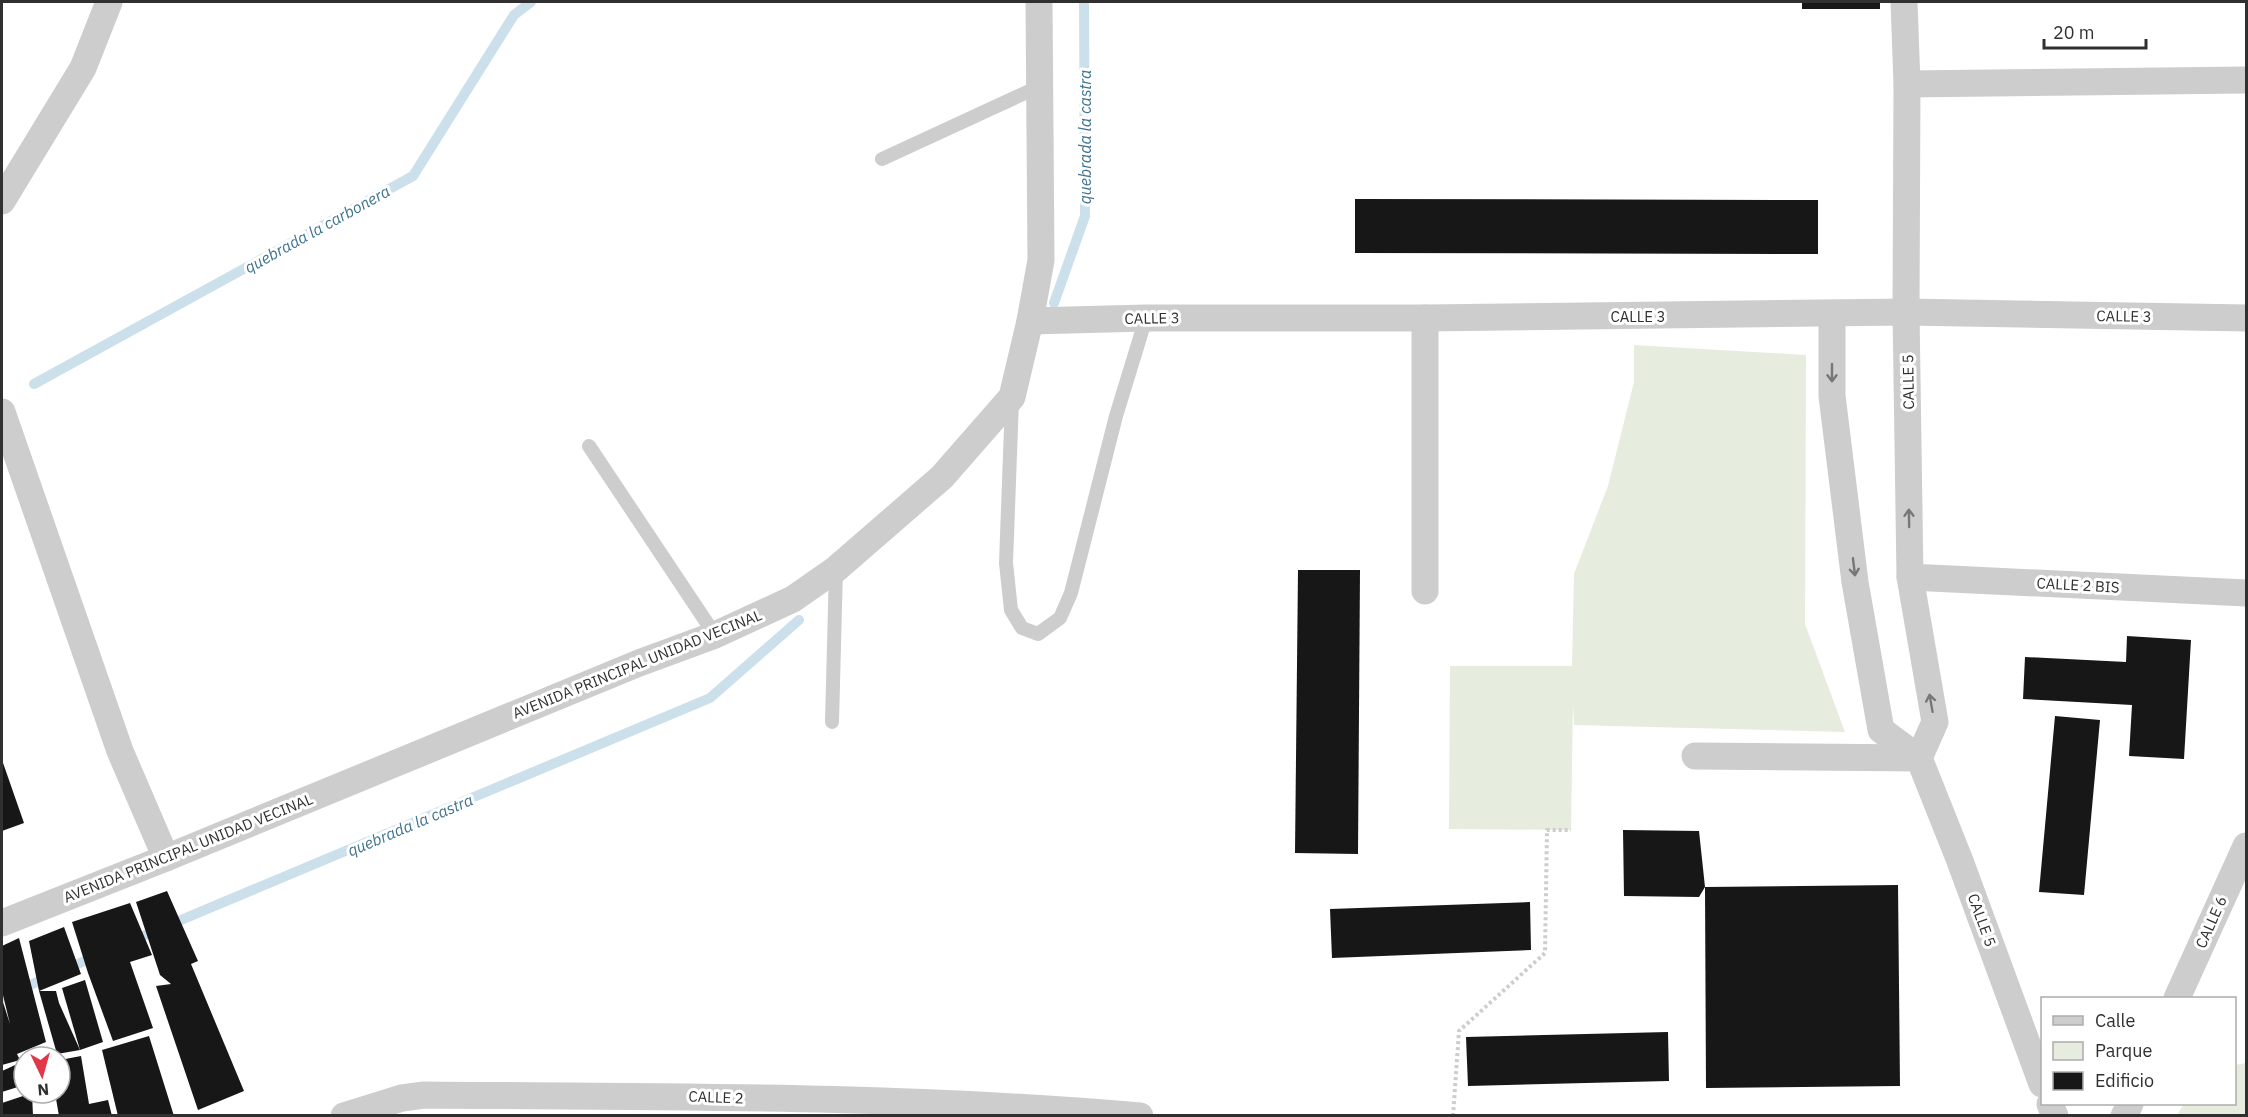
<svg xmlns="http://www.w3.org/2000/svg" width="2248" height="1117" viewBox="0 0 2248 1117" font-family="'IBM Plex Sans',sans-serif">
<rect width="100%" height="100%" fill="#fff"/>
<g fill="#e6ecde">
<polygon points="1634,345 1806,355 1805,624 1845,732 1574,725 1573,701 1571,830 1449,829 1450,666 1572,666 1574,574 1608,486 1634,382"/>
<polygon points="2246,1063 2246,1115 2177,1115 2184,1104 2234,1104 2235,1065"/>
</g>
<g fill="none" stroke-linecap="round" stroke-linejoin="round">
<g stroke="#cbe0eb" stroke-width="10">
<polyline points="1054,303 1085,216 1084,2"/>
<polyline points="34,384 413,176 514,15 531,2"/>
<polyline points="131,941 710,698 799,620"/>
<polyline points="65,970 97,955"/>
<polyline points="2,998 50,976"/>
</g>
</g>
<g fill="#171717">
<rect x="1802" y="2" width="78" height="7"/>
<polygon points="1355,199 1818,200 1818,254 1355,253"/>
<polygon points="1298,570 1360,570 1358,854 1295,853"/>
<polygon points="2127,636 2191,640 2184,759 2129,756 2132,705 2023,699 2025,657 2126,662"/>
<polygon points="2055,716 2100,720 2084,895 2039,892"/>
<polygon points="2,760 24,823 2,831"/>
<polygon points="1623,830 1699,831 1705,887 1699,897 1624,896"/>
<polygon points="1898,885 1900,1086 1706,1088 1705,887"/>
<polygon points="167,891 198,961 191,964 244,1091 198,1110 156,986 171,984 160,975 136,902"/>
<polygon points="1530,902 1531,950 1332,958 1330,909"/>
<polygon points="130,903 152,955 130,962 153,1028 113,1041 88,973 72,922"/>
<polygon points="64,927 81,974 39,991 29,941"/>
<polygon points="19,938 46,1042 17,1054 20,1060 2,1065 2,999 10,1024 2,991 2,946"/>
<polygon points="85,980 103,1042 80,1050 62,988"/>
<polygon points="39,991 56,991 59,1003 80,1050 57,1054"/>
<polygon points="1668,1032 1669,1081 1468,1086 1466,1037"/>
<polygon points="149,1036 174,1116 118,1116 102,1050"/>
<polygon points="81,1056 89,1104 108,1100 112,1116 59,1116 55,1093 60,1093 60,1060"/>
<polygon points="24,1061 24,1085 2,1092 2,1071"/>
<polygon points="32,1093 33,1116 2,1116 2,1103"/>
</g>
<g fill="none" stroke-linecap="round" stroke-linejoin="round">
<polyline stroke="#cdcdcd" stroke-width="4" stroke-dasharray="3 3" stroke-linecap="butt" points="1453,1116 1459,1031 1545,953 1547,830 1571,830"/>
<g stroke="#cdcdcd" stroke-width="14">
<polyline points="882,159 1038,87"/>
<polyline points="1012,400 1006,563 1011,610 1022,628 1038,634 1060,618 1071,593 1116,416 1146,318"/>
<polyline points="589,446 715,635"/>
<polyline points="832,722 836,569"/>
</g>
<g stroke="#cdcdcd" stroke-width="27">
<polyline points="1904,2 1907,84 1906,312 1910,577 1935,722 1919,758"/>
<polyline points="1907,84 2246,80"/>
<polyline points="2,201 83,68 109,2"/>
<polyline points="1832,314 1832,396 1855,582 1881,730 1919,758 1960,861 2042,1084"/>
<polyline points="1425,318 1425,591"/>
<polyline points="1030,321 1146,318 1425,318 1906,312 2246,318"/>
<polyline points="2,412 120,751 166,858"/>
<polyline points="1910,577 2246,593"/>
<polyline points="1695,756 1919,758"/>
<polyline points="2,923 166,858 639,663 715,635 793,599 836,569 942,477 1012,397 1030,321 1041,260 1039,2"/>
<polyline points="2177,998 2246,846"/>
<polyline points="2050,1104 2055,1116"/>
<path d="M344,1116L402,1098L424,1095C662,1097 902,1095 1140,1116"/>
<polyline points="2124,1116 2130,1104"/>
</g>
</g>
<defs><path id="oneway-shaft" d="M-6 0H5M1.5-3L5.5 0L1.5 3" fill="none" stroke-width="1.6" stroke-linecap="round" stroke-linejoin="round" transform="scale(1.5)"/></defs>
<g stroke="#777">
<use href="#oneway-shaft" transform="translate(1832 373) rotate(90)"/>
<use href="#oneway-shaft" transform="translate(1909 518) rotate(-91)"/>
<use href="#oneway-shaft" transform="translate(1854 567) rotate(83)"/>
<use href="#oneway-shaft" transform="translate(1931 703) rotate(-100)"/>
</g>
<g text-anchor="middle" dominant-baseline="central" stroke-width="6" stroke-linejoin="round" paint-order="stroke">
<g font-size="15" fill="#303030" stroke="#fff">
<text x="1638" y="316">CALLE 3</text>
<text transform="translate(2124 316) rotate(1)">CALLE 3</text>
<text transform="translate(1152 318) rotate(-1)">CALLE 3</text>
<text transform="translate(1908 382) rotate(-91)">CALLE 5</text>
<text transform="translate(2078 585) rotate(3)">CALLE 2 BIS</text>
<text transform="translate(637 664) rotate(-22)">AVENIDA PRINCIPAL UNIDAD VECINAL</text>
<text transform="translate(188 848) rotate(-22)">AVENIDA PRINCIPAL UNIDAD VECINAL</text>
<text transform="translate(1982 920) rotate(70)">CALLE 5</text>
<text transform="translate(2211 922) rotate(-66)">CALLE 6</text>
<text transform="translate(716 1097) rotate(2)">CALLE 2</text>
</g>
<g font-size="16" font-style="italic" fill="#3f7390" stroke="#fff">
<text transform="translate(1085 137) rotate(-90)">quebrada la castra</text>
<text transform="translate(317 229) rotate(-29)">quebrada la carbonera</text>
<text transform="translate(410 825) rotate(-23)">quebrada la castra</text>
</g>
</g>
<rect width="2248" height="1117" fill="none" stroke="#303030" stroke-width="6"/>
<rect x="2041" y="997" width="195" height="108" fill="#ffffff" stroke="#acacac" stroke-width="1.5"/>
<rect x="2053" y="1016" width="30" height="9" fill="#cdcdcd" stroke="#acacac" stroke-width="1.5"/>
<text x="2095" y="1027" font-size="18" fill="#303030">Calle</text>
<rect x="2053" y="1042" width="30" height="18" fill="#e6ecde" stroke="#acacac" stroke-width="1.5"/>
<text x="2095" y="1057" font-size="18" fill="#303030">Parque</text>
<rect x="2053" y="1072" width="30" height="18" fill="#171717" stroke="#acacac" stroke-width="1.5"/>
<text x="2095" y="1087" font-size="18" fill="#303030">Edificio</text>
<g transform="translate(42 1075) rotate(175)"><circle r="28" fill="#ffffff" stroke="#acacac" stroke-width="1.5"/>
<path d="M0-4.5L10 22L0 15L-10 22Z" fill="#e13748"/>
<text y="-9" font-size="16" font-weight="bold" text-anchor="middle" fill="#303030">N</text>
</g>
<path d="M2044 39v9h102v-9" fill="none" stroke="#303030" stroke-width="3"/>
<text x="2053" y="39" font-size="18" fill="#303030" stroke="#ffffff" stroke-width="4.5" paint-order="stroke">20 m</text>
</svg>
